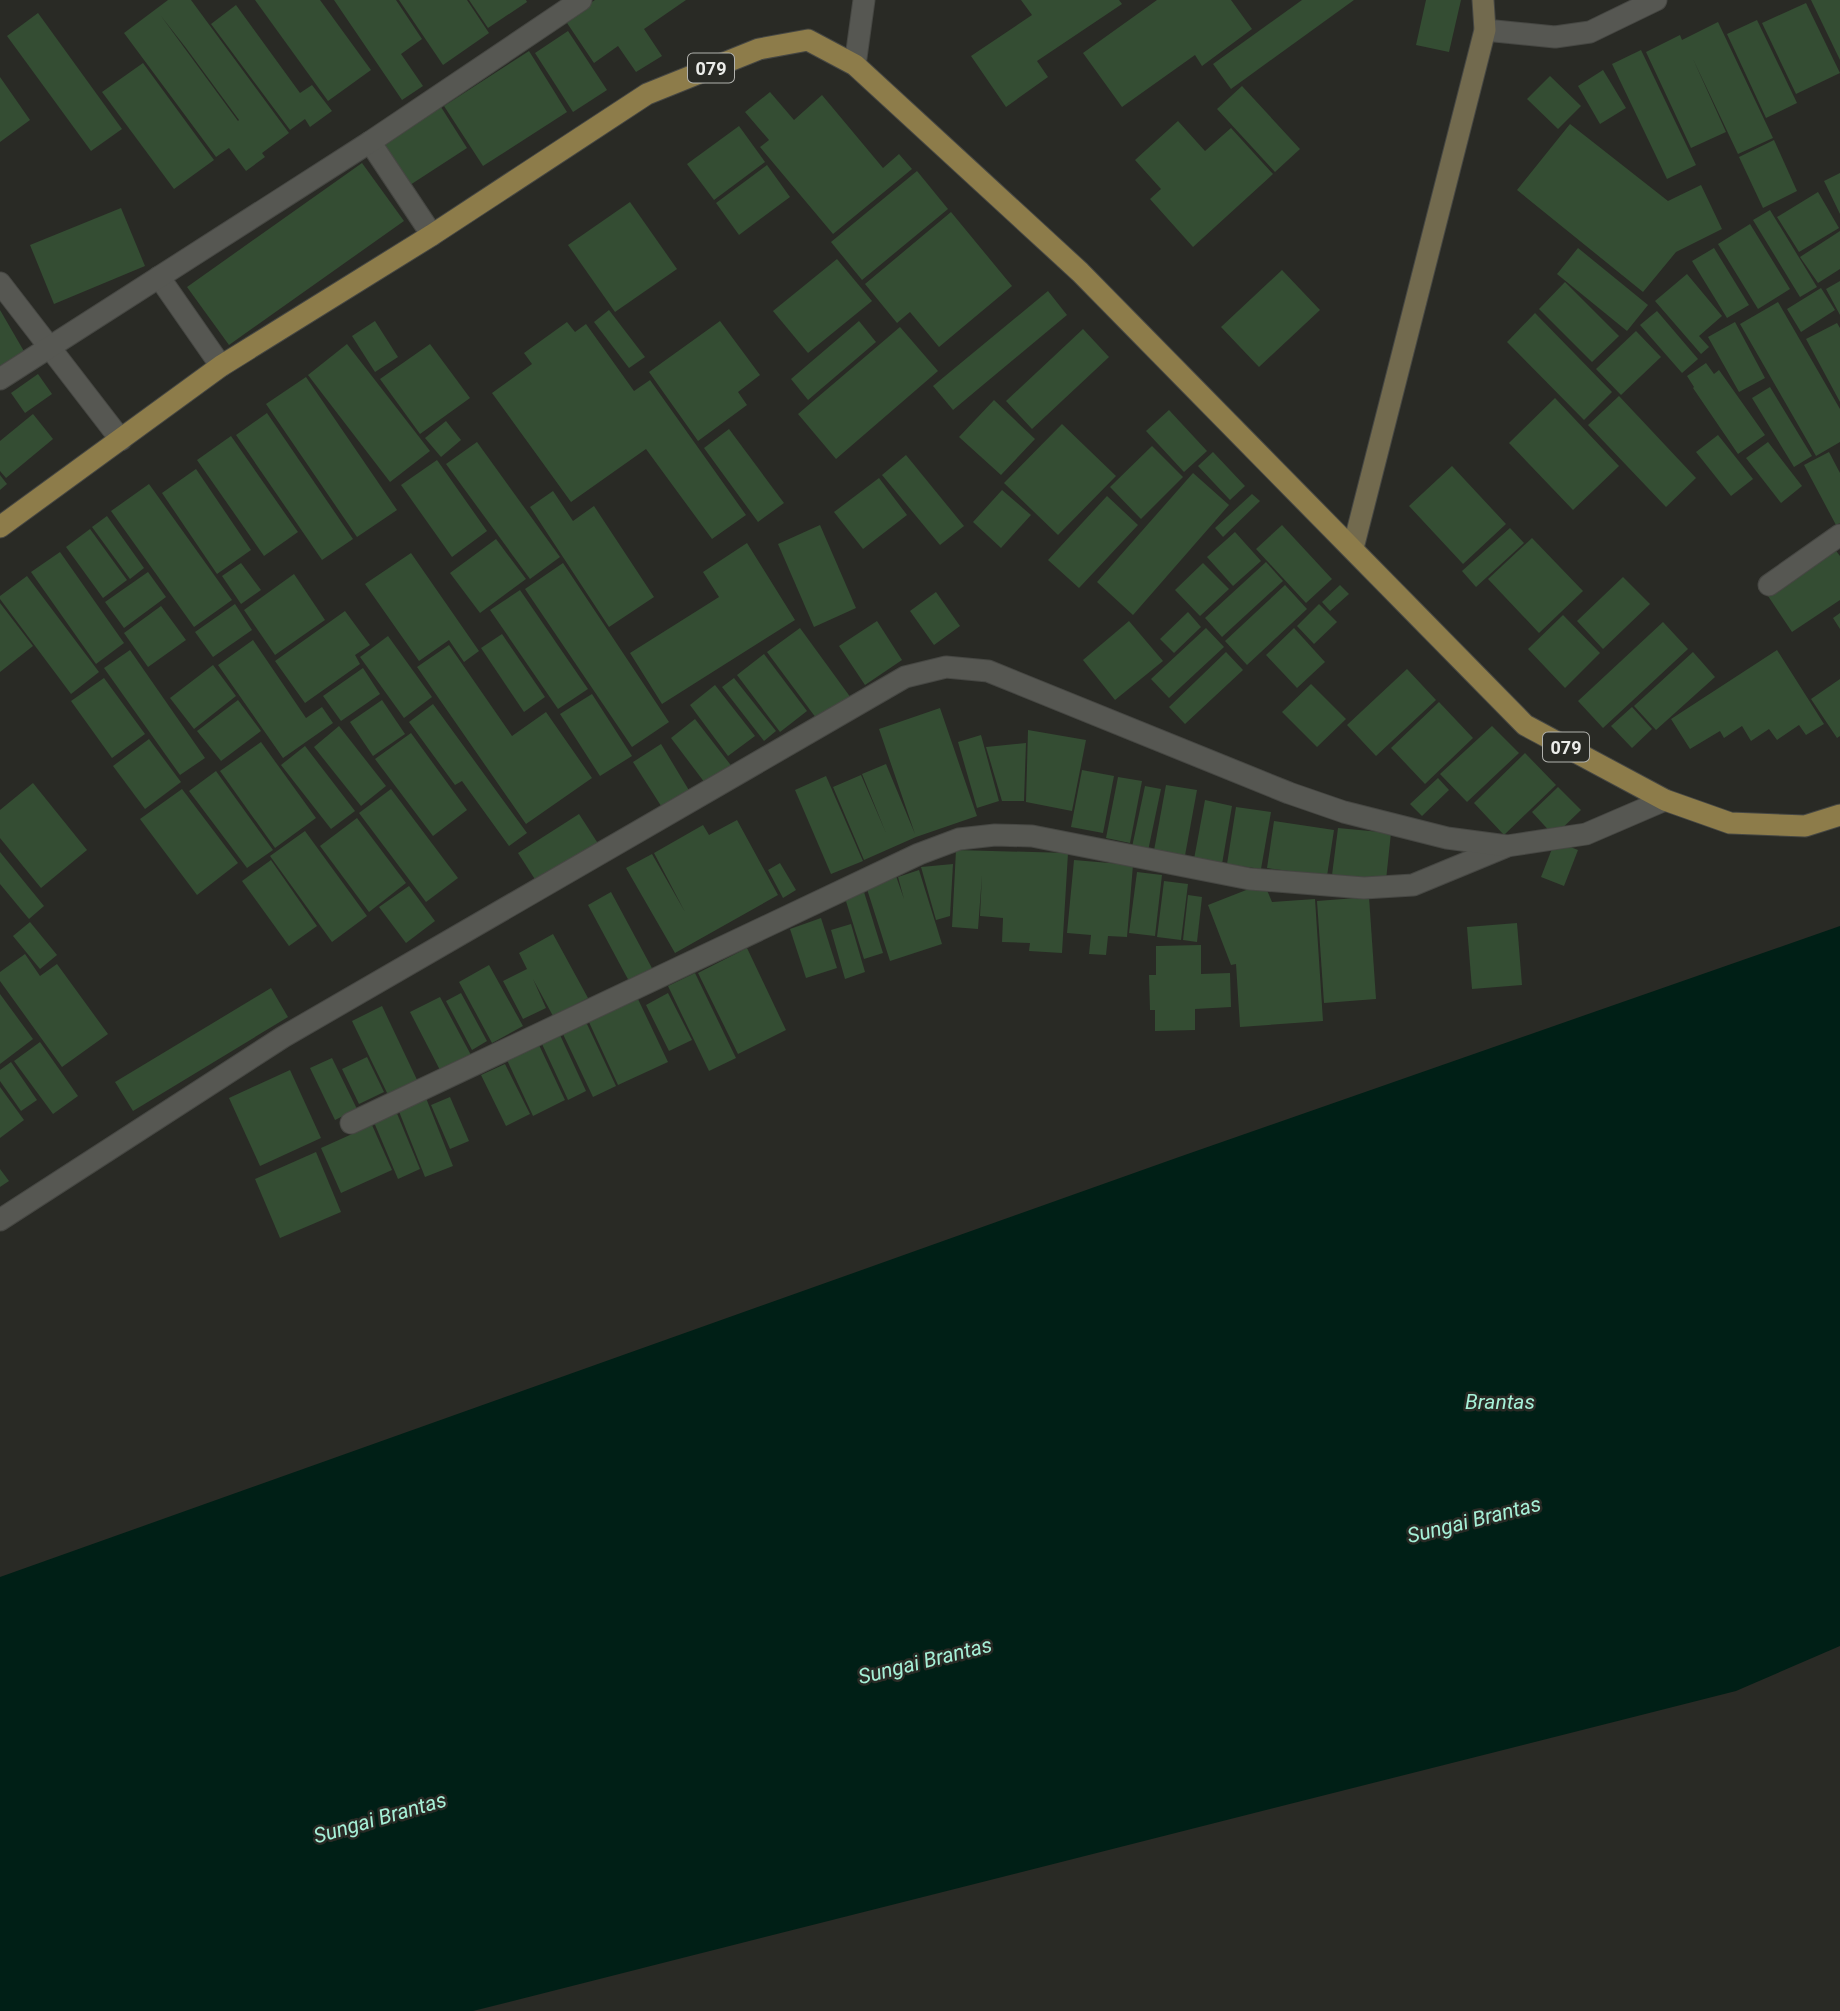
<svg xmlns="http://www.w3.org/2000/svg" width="1840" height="2011" viewBox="0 0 1840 2011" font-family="Roboto,sans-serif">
<rect width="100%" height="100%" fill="#292a25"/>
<polygon fill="#001f16" points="1840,926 1840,1646 1736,1691 473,2011 0,2011 0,1577 1179,1157"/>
<g fill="#344d33" fill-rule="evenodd">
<path d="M168,0H191L289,133L262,153L265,157L246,171L229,148L216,157L124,33ZM161,16L186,48L239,120L238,121Z"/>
<polygon points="255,0 320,0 371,70 328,101"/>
<polygon points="334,0 396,0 422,39 401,54 423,86 402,100"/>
<polygon points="399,0 467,0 489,33 443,65"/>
<polygon points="469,0 526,0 527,2 488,28"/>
<polygon points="595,0 686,0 644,29 662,56 636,72 618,46 594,63 565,20"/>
<polygon points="1021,0 1119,0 1122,4 1037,61 1048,77 1006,107 971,56 1032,15"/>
<polygon points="1157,0 1231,0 1252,29 1202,66 1195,55 1122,107 1083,53"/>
<polygon points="1302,0 1354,0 1231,89 1213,64"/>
<polygon points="1426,0 1461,0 1449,52 1416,45"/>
<polygon points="1811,0 1840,0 1840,60"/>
<polygon points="1806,3 1840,73 1796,94 1762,23"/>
<polygon points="236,5 300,93 312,85 332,111 310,127 305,119 290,130 211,24"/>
<polygon points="38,13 122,129 91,151 7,36"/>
<polygon points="1757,20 1797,103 1766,118 1727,34"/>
<polygon points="1718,22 1773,138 1738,154 1693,59 1726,132 1691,148 1646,52 1680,35 1682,40"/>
<polygon points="568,31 607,90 573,112 535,53"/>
<polygon points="1641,50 1696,165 1667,179 1612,64"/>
<polygon points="529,51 567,112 483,166 444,106"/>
<polygon points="143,63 214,160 174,189 102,92"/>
<polygon points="1603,70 1626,108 1600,124 1578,86"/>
<polygon points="1550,76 1581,106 1558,129 1527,99"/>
<polygon points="0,77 30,120 0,142"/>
<polygon points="1242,86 1300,149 1275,172 1217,109"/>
<polygon points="770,92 794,120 822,95 883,168 899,154 912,169 833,234 760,147 769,140 745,112"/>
<polygon points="441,107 467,148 410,185 384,145"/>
<polygon points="1178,121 1205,151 1231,128 1273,174 1193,247 1150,199 1161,189 1135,160"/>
<polygon points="1570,124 1668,201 1701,185 1722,229 1676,252 1643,292 1517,190"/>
<polygon points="739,126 765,162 714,200 687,164"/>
<polygon points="1774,140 1797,191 1763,208 1739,157"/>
<polygon points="362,163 404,221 229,345 187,287"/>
<polygon points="767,165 790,197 739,235 716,203"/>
<polygon points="917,171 948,209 862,280 831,242"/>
<polygon points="1840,173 1840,214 1824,181"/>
<polygon points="1818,192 1839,228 1799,252 1777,217"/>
<polygon points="630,202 677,269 615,312 568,245"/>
<polygon points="121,208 145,266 54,304 30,245"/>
<polygon points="1770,210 1817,287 1800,297 1753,220"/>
<polygon points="951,212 1012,286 939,347 910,312 897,323 865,284"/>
<polygon points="1750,224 1790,289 1758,309 1718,244"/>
<polygon points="1840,231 1840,269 1818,283 1800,257"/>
<polygon points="1578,248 1648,305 1627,331 1557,274"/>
<polygon points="1714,248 1749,305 1727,318 1692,261"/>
<polygon points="837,259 872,301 808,353 773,311"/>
<polygon points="1282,270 1320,310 1259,367 1221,327"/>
<polygon points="1687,274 1722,316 1699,336 1709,347 1701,354 1655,301"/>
<polygon points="1840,281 1840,315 1826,289"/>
<polygon points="1565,282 1619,336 1592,362 1539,309"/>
<polygon points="1821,288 1835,310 1801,332 1787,309"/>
<polygon points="1048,291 1067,315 953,410 933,386"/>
<polygon points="1778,302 1840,409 1840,442 1816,456 1740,324"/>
<polygon points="0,310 25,353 0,368"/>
<polygon points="609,310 645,357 629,368 594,322"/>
<polygon points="1657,311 1698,359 1682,373 1640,325"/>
<polygon points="1535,313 1612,392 1584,420 1507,342"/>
<polygon points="375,321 398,357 375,372 352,336"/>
<polygon points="720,321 760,375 738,392 747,405 698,441 649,372"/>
<polygon points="859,321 876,342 808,400 791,379"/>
<polygon points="567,322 575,332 586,324 634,391 650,380 746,515 712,539 646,449 571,502 492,393 532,364 524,353"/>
<polygon points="1735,322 1765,378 1739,392 1708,337"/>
<polygon points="1837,323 1840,328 1840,402 1806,339"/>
<polygon points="900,327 938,371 836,459 798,414"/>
<polygon points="1083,329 1109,357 1032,429 1006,401"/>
<polygon points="1636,331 1661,357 1621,395 1596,369"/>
<polygon points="347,344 430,451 390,482 308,375"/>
<polygon points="430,344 470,398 420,434 380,379"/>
<polygon points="1706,363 1714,374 1719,370 1765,435 1738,454 1693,388 1694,387 1687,376"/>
<polygon points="38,374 52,394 25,413 11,393"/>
<polygon points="306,377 397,510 357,537 266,404"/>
<polygon points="1770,387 1812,456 1794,467 1752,398"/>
<polygon points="1619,396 1696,478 1666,507 1588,425"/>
<polygon points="1555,398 1619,466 1573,510 1509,443"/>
<polygon points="994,400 1035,439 1001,475 959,437"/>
<polygon points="1169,410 1207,451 1184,472 1146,431"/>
<polygon points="267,413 353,539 322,560 236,435"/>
<polygon points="33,414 53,439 6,478 0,471 0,441"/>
<polygon points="446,421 461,440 441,457 425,438"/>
<polygon points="1062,424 1116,476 1058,535 1004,483"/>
<polygon points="729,429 784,503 758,522 704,448"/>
<polygon points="1718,435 1753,479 1731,496 1696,452"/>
<polygon points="231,436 298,532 264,556 197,460"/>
<polygon points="477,442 560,557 530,579 446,464"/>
<polygon points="1768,442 1802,486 1781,503 1746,458"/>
<polygon points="1152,446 1183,477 1141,519 1110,487"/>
<polygon points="1213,452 1245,486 1230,500 1198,466"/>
<polygon points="1829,452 1840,473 1840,523 1836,525 1804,465"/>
<polygon points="906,455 964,526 940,545 882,475"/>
<polygon points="437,460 487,531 452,557 401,485"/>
<polygon points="1452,466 1506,524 1463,564 1409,506"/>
<polygon points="196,469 251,550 217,574 162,493"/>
<polygon points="1193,473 1229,505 1133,615 1097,582"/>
<polygon points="0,475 7,484 0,490"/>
<polygon points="879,478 907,515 863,549 834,512"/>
<polygon points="149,484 232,600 194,627 111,511"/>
<polygon points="1002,490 1031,515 1001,548 973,522"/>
<polygon points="553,491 573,521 594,506 654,597 609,627 530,507"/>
<polygon points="1252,494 1260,501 1223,537 1215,528"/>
<polygon points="1107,496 1138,525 1079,588 1048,560"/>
<polygon points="107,516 144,568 130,579 92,527"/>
<polygon points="820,525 856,608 814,627 778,544"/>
<polygon points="1282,525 1332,579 1306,603 1256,549"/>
<polygon points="1510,528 1524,543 1476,587 1462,571"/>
<polygon points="90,529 127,580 103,598 66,547"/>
<polygon points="1235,532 1261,561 1233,586 1207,557"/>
<polygon points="1532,538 1583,591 1539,633 1488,579"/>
<polygon points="496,539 526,579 480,613 450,573"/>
<polygon points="747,543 795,620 662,704 630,653 719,597 703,572"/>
<polygon points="1834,548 1840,556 1840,600 1792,632 1766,593"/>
<polygon points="60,552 124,643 96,664 31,572"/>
<polygon points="411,553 479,651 464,662 449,640 419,661 365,584"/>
<polygon points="1266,562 1283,581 1222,637 1205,618"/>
<polygon points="241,563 261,590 241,604 222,576"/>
<polygon points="563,563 669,722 632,747 525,589"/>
<polygon points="1203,563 1229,589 1200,616 1175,590"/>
<polygon points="148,572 166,597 124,628 105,602"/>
<polygon points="294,574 325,620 275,655 244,610"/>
<polygon points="27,576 99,672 71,694 0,599 0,596"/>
<polygon points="1623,577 1650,604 1603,649 1577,621"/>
<polygon points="1285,585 1307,609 1247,665 1225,641"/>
<polygon points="1340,585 1349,594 1330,611 1322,602"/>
<polygon points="520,590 588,689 558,709 490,610"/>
<polygon points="936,592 960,626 934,645 910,611"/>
<polygon points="0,603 33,646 0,672"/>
<polygon points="235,604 252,630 213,657 195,632"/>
<polygon points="1319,604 1337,622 1314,644 1297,626"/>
<polygon points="161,606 186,640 148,667 124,633"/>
<polygon points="345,611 370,645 355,655 360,664 305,703 275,661"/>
<polygon points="1188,612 1201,627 1174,653 1160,639"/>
<polygon points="1840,613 1840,629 1833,618"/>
<polygon points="1563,615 1600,653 1565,688 1528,649"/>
<polygon points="877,621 902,660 865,685 839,646"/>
<polygon points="1129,621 1163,661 1115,700 1083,660"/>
<polygon points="1663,622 1688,649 1603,728 1578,701"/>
<polygon points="800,628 851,698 819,722 767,652"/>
<polygon points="1206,628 1224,647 1169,698 1151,679"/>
<polygon points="1294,628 1325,662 1297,688 1266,655"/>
<polygon points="502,634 545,697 524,712 481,648"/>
<polygon points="388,636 432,697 404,718 360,657"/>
<polygon points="253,640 306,718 322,707 333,723 283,758 218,665"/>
<polygon points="449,645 512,736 546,712 592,778 526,824 417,667"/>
<polygon points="130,650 205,758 180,775 104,668"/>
<polygon points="1777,650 1824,724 1806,735 1799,725 1777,740 1769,729 1751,741 1742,726 1724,738 1720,731 1690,749 1671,719"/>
<polygon points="1226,652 1243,670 1185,724 1169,707"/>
<polygon points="1693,652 1715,677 1656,730 1634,706"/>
<polygon points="764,654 807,711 780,732 737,675"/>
<polygon points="213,665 236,696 194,729 170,698"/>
<polygon points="363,668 380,694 341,721 323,696"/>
<polygon points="1407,669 1436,700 1376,756 1347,725"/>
<polygon points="104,678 145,734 112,758 71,701"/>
<polygon points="734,678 776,731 764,741 722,687"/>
<polygon points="1840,679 1840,736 1837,738 1811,699"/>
<polygon points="1311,684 1346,719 1317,747 1282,712"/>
<polygon points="715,685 755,736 728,756 690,705"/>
<polygon points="592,694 632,756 600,776 560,714"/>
<polygon points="238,700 261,731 221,761 197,731"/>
<polygon points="382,700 405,734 373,756 350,722"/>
<polygon points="1439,702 1473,738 1425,784 1391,748"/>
<polygon points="433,704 527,833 509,846 462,781 455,785 409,722"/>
<polygon points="1632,707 1652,729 1632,748 1611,726"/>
<polygon points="940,708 977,816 916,837 864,860 833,787 861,775 886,833 862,774 886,764 915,834 879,729"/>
<polygon points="695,719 733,768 708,787 671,738"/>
<polygon points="339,726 386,786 361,806 314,747"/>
<polygon points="1492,726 1519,753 1467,802 1440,774"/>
<polygon points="1028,730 1086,740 1072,811 1026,802"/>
<polygon points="411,733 467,810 433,836 375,759"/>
<polygon points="981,735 999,801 977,808 958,742"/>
<polygon points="149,739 181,782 145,809 113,766"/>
<polygon points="261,742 316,818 275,848 220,771"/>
<polygon points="1026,743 1024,801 1002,801 986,747"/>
<polygon points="661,744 690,792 663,809 633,762"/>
<polygon points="305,746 355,811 331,829 281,765"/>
<polygon points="1525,753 1556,785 1504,835 1474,803"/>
<polygon points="1082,770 1114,776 1103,833 1071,827"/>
<polygon points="216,771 273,850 247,868 189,791"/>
<polygon points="826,776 863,861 831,874 795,790"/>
<polygon points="1118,777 1142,781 1130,843 1106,838"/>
<polygon points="1438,778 1449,790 1422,816 1410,804"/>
<polygon points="33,783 87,850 41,888 0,838 0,810"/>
<polygon points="1166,785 1197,790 1184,861 1153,856"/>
<polygon points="1145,786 1161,789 1148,851 1132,847"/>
<polygon points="1558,787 1581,810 1554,836 1532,812"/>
<polygon points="182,789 238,863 197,895 140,819"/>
<polygon points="391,789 458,878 426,902 359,813"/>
<polygon points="1205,800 1232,806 1222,864 1194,859"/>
<polygon points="1236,807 1271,812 1261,869 1227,864"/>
<polygon points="579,814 599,845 538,884 518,853"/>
<polygon points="357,818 406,883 369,912 320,846"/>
<polygon points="737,820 778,895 675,953 626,868 652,854 685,912 654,853 703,825 709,835"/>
<polygon points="1274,821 1334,830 1327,876 1267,868"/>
<polygon points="1338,828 1391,833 1386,880 1332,875"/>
<polygon points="305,831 367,916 332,942 270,856"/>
<polygon points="1555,841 1578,850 1564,886 1541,877"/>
<polygon points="956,850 1068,853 1062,953 1029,951 1030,943 1002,942 1003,918 980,916 982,875 978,929 952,927"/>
<polygon points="0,852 44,906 29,919 0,884"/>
<polygon points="271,860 317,926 289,946 242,881"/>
<polygon points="1074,860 1133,865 1127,937 1108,936 1106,955 1089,954 1091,935 1067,933"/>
<polygon points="780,863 796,890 783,898 768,870"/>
<polygon points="953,864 950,916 936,920 921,867"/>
<polygon points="919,870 942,944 890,961 866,886 896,876 904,899 898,877"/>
<polygon points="1137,872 1162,875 1155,936 1129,933"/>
<polygon points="1164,881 1188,884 1181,940 1157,937"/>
<polygon points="1264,883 1272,902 1315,899 1323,1021 1240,1027 1236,964 1231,965 1208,905"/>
<polygon points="409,886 435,921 406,943 379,907"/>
<polygon points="611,892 653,970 630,983 588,905"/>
<polygon points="864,892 883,953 864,959 845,898"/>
<polygon points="1188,895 1202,897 1197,942 1183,940"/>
<polygon points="1369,897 1376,999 1324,1003 1317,901"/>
<polygon points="821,918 837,968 806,978 790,929"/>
<polygon points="30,922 57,955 40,969 13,936"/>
<polygon points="1517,923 1522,985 1472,989 1467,927"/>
<polygon points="851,924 865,972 845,979 831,930"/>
<polygon points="553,934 588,998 553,1016 533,979 546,1008 523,1019 503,981 527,969 519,953"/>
<polygon points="1201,945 1201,974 1230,973 1231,1007 1195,1009 1195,1030 1155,1031 1155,1010 1150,1010 1149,975 1156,975 1156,946"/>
<polygon points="747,948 786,1030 738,1054 698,973"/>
<polygon points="25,954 40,976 57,964 108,1034 62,1067 0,981 0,972"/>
<polygon points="489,965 523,1026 492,1043 459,982"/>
<polygon points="695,973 736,1058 709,1071 668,986"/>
<polygon points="271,988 288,1017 133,1111 115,1082"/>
<polygon points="461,993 487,1041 472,1050 446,1001"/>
<polygon points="668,993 692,1040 669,1051 646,1005"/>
<polygon points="0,994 33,1039 0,1064"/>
<polygon points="440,997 471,1055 441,1072 410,1012"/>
<polygon points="637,997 668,1062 618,1085 588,1020"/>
<polygon points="382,1006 419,1084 390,1099 352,1021"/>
<polygon points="586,1022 616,1086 593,1097 562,1032"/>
<polygon points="560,1035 586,1091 568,1100 542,1044"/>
<polygon points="40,1042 78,1096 53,1114 14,1061"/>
<polygon points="539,1045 565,1100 533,1116 507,1060"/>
<polygon points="367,1057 384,1092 359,1104 342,1069"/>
<polygon points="332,1058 357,1109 335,1120 310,1068"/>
<polygon points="11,1062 37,1100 21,1111 0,1081 0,1070"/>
<polygon points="505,1064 530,1114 506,1126 481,1075"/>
<polygon points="290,1070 321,1138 260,1166 229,1098"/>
<polygon points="0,1087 24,1120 0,1138"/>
<polygon points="450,1097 469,1141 450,1149 431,1105"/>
<polygon points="426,1098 453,1166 425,1177 398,1109"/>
<polygon points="396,1111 420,1169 398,1179 373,1120"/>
<polygon points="372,1125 392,1170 341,1193 321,1148"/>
<polygon points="316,1152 341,1212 280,1238 255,1179"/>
<polygon points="0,1169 9,1181 0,1187"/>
</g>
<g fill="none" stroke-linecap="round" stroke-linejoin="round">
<defs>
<g id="minor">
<polyline points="1485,30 1555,37 1590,32 1656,0"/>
<polyline points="855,65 864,0"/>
<polyline points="370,142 432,235"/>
<polyline points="159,277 221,366"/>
<polyline points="0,283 121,440"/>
<polyline points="0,379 370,142 581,0"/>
<polyline points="1769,585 1840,535"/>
<polyline points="351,1123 919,854 959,839 995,835 1032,836 1250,879 1364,888 1413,885 1505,847"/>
<polyline points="0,1220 283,1037 905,677 946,667 988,671 1289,793 1344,812 1447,838 1507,846 1586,834 1665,800"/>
</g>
<polyline id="secondary" points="1353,548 1485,30 1483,0"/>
<polyline id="primary" points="0,527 221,366 432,235 647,94 759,49 808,40 855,65 1080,272 1525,725 1665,800 1730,823 1805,826 1840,815"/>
</defs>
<use href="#minor" stroke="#464743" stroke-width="23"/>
<use href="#secondary" stroke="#464743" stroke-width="23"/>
<use href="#primary" stroke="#464743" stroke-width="23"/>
<use href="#minor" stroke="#565752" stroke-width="21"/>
<use href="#secondary" stroke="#726a4e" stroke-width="21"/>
<use href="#primary" stroke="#8d7c4a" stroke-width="21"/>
</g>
<g text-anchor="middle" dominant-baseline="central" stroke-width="5" stroke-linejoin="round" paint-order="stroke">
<g fill="#292a25" stroke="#b1b2ae" stroke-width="2">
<rect x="688" y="53.5" width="46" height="29" rx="5"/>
<rect x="1543" y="732.5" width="46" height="29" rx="5"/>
</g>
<g font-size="18" font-weight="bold" fill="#ebece9">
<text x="711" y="68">079</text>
<text x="1566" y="747">079</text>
</g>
<g font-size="21" font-style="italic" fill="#a6f0d7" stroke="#292a25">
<text x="1500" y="1402">Brantas</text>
<text transform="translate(1474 1520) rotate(-14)">Sungai Brantas</text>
<text transform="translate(925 1661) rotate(-14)">Sungai Brantas</text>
<text transform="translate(380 1818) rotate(-16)">Sungai Brantas</text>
</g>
</g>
</svg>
